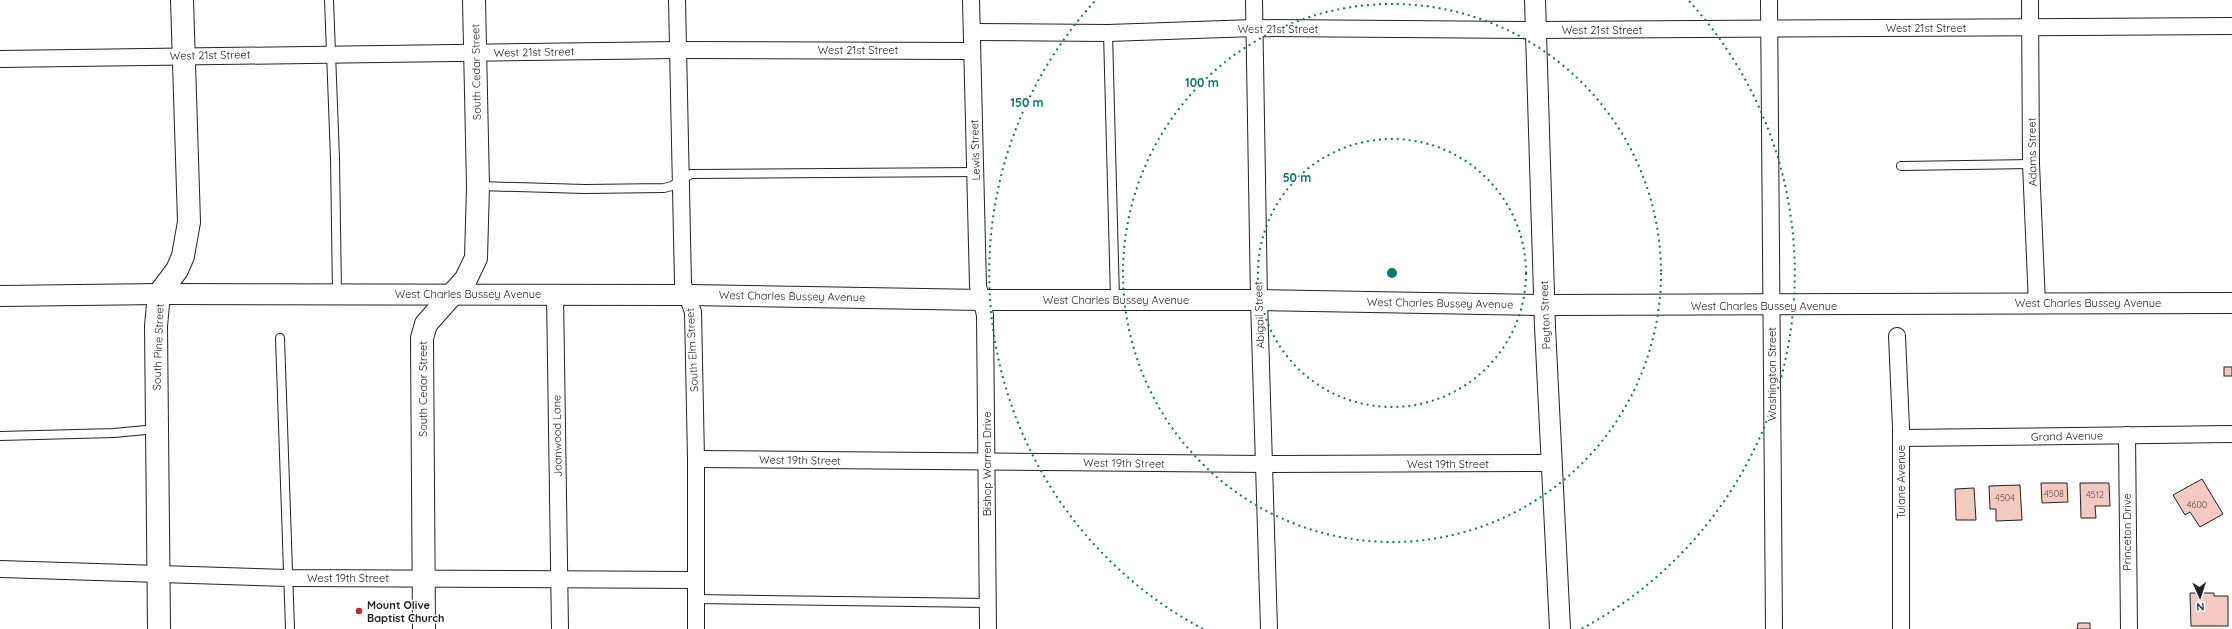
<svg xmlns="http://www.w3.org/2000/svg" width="2232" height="629" viewBox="0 0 2232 629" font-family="Quicksand,sans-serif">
<rect width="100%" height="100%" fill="#fff"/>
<g fill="#f3c9c0" stroke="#222">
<rect x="2224" y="367" width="8" height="9"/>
<polygon points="2202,479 2223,514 2200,527 2190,512 2185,515 2173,495"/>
<polygon points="2041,483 2067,483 2068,502 2042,503"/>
<polygon points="2080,483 2109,483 2110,506 2095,506 2096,518 2081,518"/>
<polygon points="2020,485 2022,520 1996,521 1996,509 1990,509 1989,486"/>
<polygon points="1974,488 1976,520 1956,520 1955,489"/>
<polygon points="2190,593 2214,593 2214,596 2228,596 2228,626 2191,626"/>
<polygon points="2078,623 2090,623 2090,629 2077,629"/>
</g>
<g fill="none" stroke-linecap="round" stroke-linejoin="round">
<defs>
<g id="service">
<polyline points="329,0 335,158 337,294"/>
<polyline points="1108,33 1115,299"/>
<polyline points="1901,166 2031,164"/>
<polyline points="479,186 585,189 664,188 672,186 691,174 976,172"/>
<polyline points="280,338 290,629"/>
<polyline points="0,436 114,433 156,429"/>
<polyline points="696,599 988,603"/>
</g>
<g id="minor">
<polyline points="677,0 683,284 693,312 696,459 696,629"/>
<polyline points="971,0 978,286 985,315 988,629"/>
<polyline points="1254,0 1259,300 1269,629"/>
<polyline points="1769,0 1774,629"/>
<polyline points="2030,0 2031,164 2037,304"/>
<polyline points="972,32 1108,33 1254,28 1536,30 2232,26"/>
<polyline points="0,59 678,50 972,51"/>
<polyline points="555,294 560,629"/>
<polyline points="1897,336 1901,428 1901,629"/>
<polyline points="2127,435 2129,629"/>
<polyline points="1901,438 2232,434"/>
<polyline points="696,459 1265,464 1552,463"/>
<polyline points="0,569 289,578 695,580"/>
</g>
<g id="tertiary">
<polyline points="1535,0 1545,327 1560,629"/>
<polyline points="0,296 159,294 688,295 983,300 1259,300 1545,305 2232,303"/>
</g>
<g id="secondary">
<polyline points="159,629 156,326 159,294 177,270 183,256 189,222 182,0"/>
<polyline points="424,629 422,338 426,324 466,279 476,258 478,186 474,0"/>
</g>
</defs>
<use href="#service" stroke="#222" stroke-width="10"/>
<use href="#minor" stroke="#222" stroke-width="18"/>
<use href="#tertiary" stroke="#222" stroke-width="22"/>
<use href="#secondary" stroke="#222" stroke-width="24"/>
<use href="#service" stroke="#fff" stroke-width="8"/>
<use href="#minor" stroke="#fff" stroke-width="16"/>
<use href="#tertiary" stroke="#fff" stroke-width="20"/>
<use href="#secondary" stroke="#fff" stroke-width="22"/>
</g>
<g fill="none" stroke="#0f766e" stroke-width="2" stroke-dasharray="2 4">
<circle cx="1392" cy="273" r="134"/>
<circle cx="1392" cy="273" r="269"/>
<path d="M1203 629A403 403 0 0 1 1095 1M1689 1A403 403 0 0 1 1581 629"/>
</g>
<circle fill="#c62828" stroke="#fff" stroke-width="1.5" cx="359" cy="611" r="4"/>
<g text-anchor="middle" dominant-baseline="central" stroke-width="3" stroke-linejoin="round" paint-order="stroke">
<g font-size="9" fill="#564c4a">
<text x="2054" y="493">4508</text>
<text x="2095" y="494">4512</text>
<text x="2005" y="497">4504</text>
<text x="2197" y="504">4600</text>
</g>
<g font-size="11" fill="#222" stroke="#fff">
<text x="1926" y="28">West 21st Street</text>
<text x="1278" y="29">West 21st Street</text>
<text x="1602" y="30">West 21st Street</text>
<text x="858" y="50">West 21st Street</text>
<text transform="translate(534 52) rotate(-1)">West 21st Street</text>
<text transform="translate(210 55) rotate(-1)">West 21st Street</text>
<text transform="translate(476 72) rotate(-91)">South Cedar Street</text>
<text transform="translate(975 150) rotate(-92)">Lewis Street</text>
<text transform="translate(2032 152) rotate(-91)">Adams Street</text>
<text x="468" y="294">West Charles Bussey Avenue</text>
<text transform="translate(792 296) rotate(1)">West Charles Bussey Avenue</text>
<text x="1116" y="300">West Charles Bussey Avenue</text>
<text transform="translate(1440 303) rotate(1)">West Charles Bussey Avenue</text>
<text x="2088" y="303">West Charles Bussey Avenue</text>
<text x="1764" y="306">West Charles Bussey Avenue</text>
<text transform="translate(1259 315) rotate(-92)">Abigail Street</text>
<text transform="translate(1545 315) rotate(-92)">Peyton Street</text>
<text transform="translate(158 347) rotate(-88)">South Pine Street</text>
<text transform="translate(692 350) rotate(-93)">South Elm Street</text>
<text transform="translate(1772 374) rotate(-90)">Washington Street</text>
<text transform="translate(423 389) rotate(-90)">South Cedar Street</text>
<text transform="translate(557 436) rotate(-91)">Joanwood Lane</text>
<text transform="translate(2067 436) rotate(-1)">Grand Avenue</text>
<text transform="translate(800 460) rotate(1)">West 19th Street</text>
<text transform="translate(1124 463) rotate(1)">West 19th Street</text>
<text transform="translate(987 464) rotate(-90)">Bishop Warren Drive</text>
<text x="1448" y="464">West 19th Street</text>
<text transform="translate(1901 482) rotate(-90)">Tulane Avenue</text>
<text transform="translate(2127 532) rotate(-90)">Princeton Drive</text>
<text x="348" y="578">West 19th Street</text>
</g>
<g font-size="11" font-weight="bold" fill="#222" stroke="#fff" text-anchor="start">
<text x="367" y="605">Mount Olive<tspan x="367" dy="13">Baptist Church</tspan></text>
</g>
</g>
<circle cx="1392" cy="273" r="6" fill="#0f766e" stroke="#fff" stroke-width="2"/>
<g font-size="12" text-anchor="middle" font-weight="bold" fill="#0f766e" stroke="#fff" stroke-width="3" stroke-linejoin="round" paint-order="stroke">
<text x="1202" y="87">100 m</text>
<text x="1027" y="107">150 m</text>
<text x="1297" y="182">50 m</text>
</g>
<g transform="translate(2200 597) rotate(177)" stroke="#ffffff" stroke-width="3" paint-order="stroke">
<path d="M0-3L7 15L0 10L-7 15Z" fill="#222222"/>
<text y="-6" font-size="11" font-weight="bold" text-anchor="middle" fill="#222222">N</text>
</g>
</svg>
